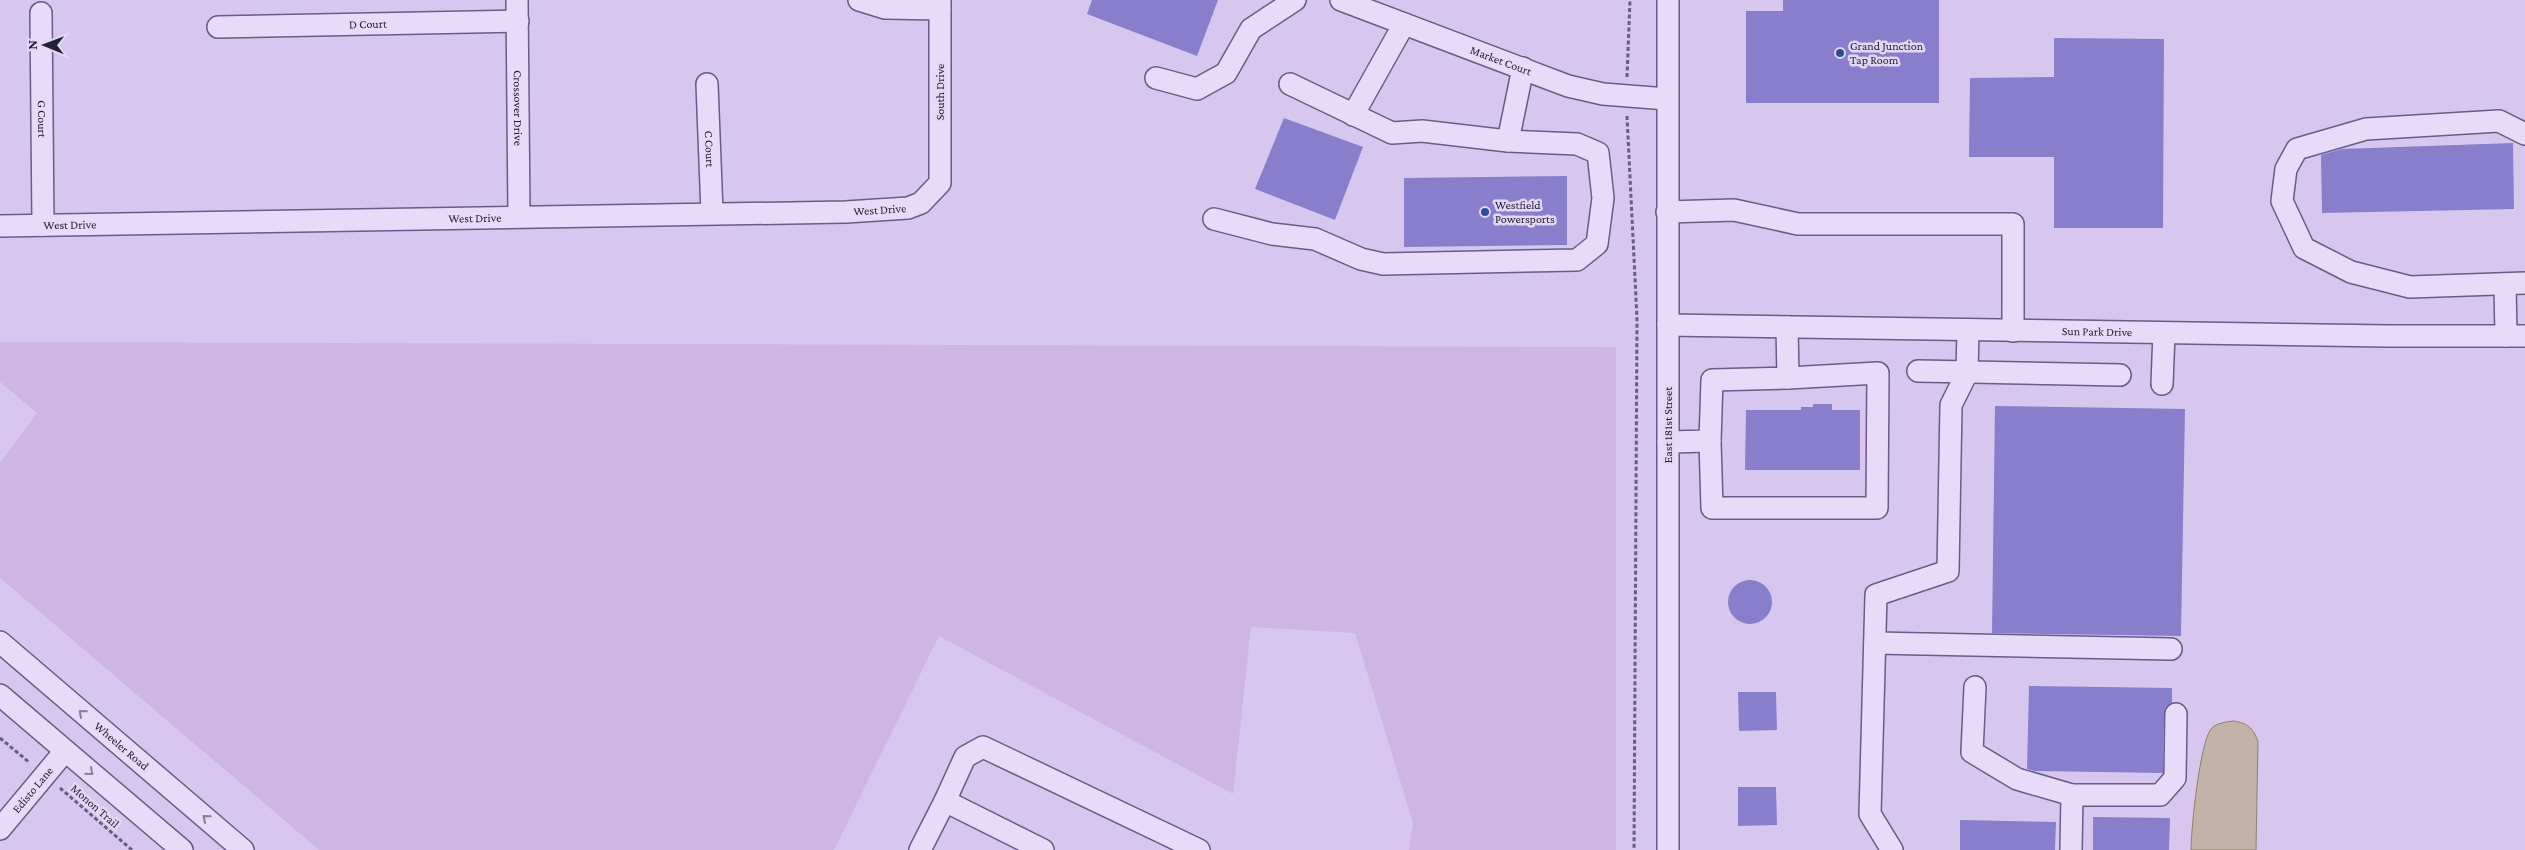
<svg xmlns="http://www.w3.org/2000/svg" width="2525" height="850" viewBox="0 0 2525 850" font-family="'Crimson Pro',serif">
<rect width="100%" height="100%" fill="#d7c7ee"/>
<polygon fill="#cfb5e4" points="0,342 1616,347 1616,850 1409,850 1413,823 1355,633 1251,627 1233,794 939,636 834,850 319,850 0,578 0,463 37,413 0,382"/>
<path fill="#c2b3a8" stroke="#917e6f" d="M2233,721C2247,723 2253,727 2258,742L2256,850H2191C2191,829 2200,742 2211,729C2216,723 2226,722 2233,721Z"/>
<g fill="#887ecc">
<polygon points="1092,0 1218,0 1197,56 1087,14"/>
<polygon points="1783,0 1939,0 1939,103 1746,103 1746,11 1783,11"/>
<polygon points="2054,38 2164,39 2163,228 2054,228 2054,157 1969,157 1970,78 2054,77"/>
<polygon points="1284,118 1363,147 1335,220 1255,189"/>
<polygon points="2513,143 2514,209 2322,213 2321,155 2342,149"/>
<polygon points="1567,176 1567,245 1404,247 1404,178"/>
<polygon points="1813,404 1832,404 1832,410 1860,410 1860,470 1745,470 1746,410 1801,410 1801,407 1813,407"/>
<polygon points="1995,406 2185,409 2181,636 1992,633"/>
<circle cx="1750" cy="602" r="22"/>
<polygon points="2029,686 2172,688 2172,703 2166,707 2164,714 2163,773 2035,771 2027,769"/>
<polygon points="1738,692 1776,692 1777,730 1739,731"/>
<polygon points="1738,787 1776,787 1777,825 1738,826"/>
<polygon points="2093,817 2170,818 2169,850 2093,850"/>
<polygon points="1960,820 2056,822 2055,850 1960,850"/>
</g>
<g fill="none" stroke-linecap="round" stroke-linejoin="round">
<defs>
<g id="minor">
<path id="s1" d="M517,0L519,216"/>
<polyline points="859,0 885,8 940,9"/>
<path id="s2" d="M1341,0L1568,86L1603,94L1667,99"/>
<polyline points="1668,0 1668,850"/>
<path id="s3" d="M41,13L43,225"/>
<path id="s4" d="M218,27L518,21"/>
<polyline points="1156,78 1197,89 1226,73 1251,29 1295,0"/>
<path id="s5" d="M707,84L712,213"/>
<polyline points="1290,84 1392,133 1422,131 1508,141"/>
<polyline points="1353,115 1404,24"/>
<polyline points="2525,134 2499,121 2366,129 2297,149 2286,169 2282,201 2304,248 2351,272 2410,287 2525,283"/>
<polyline points="1667,212 1734,210 1798,224 2013,224 2013,331"/>
<polyline points="1214,219 1272,234 1315,239 1361,259 1383,264 1577,260 1597,244 1603,198 1598,153 1577,144 1508,141 1523,68"/>
<path id="s6" d="M0,226L846,212L908,208L921,203L940,183V0"/>
<polyline points="2505,284 2506,336"/>
<path id="s7" d="M1668,325L2388,336H2525"/>
<polyline points="1918,371 2120,375"/>
<polyline points="2162,384 2164,333"/>
<polyline points="1710,441 1712,508 1877,508 1878,373 1788,378"/>
<polyline points="1668,442 1710,441 1712,380 1788,378 1787,327"/>
<path id="s8" d="M0,642L243,850"/>
<polyline points="1875,643 2171,649"/>
<polyline points="1975,687 1972,752 2017,779 2072,795 2071,850"/>
<polyline points="0,695 182,850"/>
<polyline points="2072,795 2160,795 2175,778 2176,714"/>
<polyline points="945,801 965,757 983,747 1199,850"/>
<path id="s9" d="M0,829L65,751"/>
<polyline points="920,850 945,801 1043,850"/>
<polyline points="1892,850 1870,814 1876,595 1948,571 1951,405 1967,373 1968,330"/>
</g>
</defs>
<use href="#minor" stroke="#675c8a" stroke-width="24"/>
<g stroke="#675c8a" stroke-width="3" stroke-dasharray="4 2.5" stroke-linecap="butt">
<polyline points="1627,77 1630,0"/>
<polyline points="1627,116 1637,319 1634,850"/>
<polyline points="0,738 30,763"/>
<polyline points="60,788 132,850"/>
</g>
<use href="#minor" stroke="#e7dbf9" stroke-width="21"/>
</g>
<defs><path id="oneway-chevron" d="M-2-3.5L2.5 0L-2 3.5" fill="none" stroke-width="1.6" stroke-linecap="round" stroke-linejoin="round" transform="scale(1.25)"/></defs>
<g stroke="#867e9a">
<use href="#oneway-chevron" transform="translate(82 713) rotate(-139)"/>
<use href="#oneway-chevron" transform="translate(90 772) rotate(40)"/>
<use href="#oneway-chevron" transform="translate(206 818) rotate(-139)"/>
</g>
<g fill="#2d4d98" stroke="#e4d7f6" stroke-width="2">
<circle cx="1840" cy="53" r="5"/>
<circle cx="1485" cy="212" r="5"/>
</g>
<g text-anchor="middle" dominant-baseline="central" stroke-width="5" stroke-linejoin="round" paint-order="stroke">
<g font-size="12" fill="#25203a" stroke="#e4d7f6">
<text stroke="none"><textPath href="#s4" startOffset="150">D Court</textPath></text>
<text stroke="none"><textPath href="#s2" startOffset="171">Market Court</textPath></text>
<text transform="translate(940 92) rotate(-90)">South Drive</text>
<text stroke="none"><textPath href="#s1" startOffset="108">Crossover Drive</textPath></text>
<text stroke="none"><textPath href="#s3" startOffset="106">G Court</textPath></text>
<text stroke="none"><textPath href="#s5" startOffset="65">C Court</textPath></text>
<text stroke="none"><textPath href="#s6" startOffset="880">West Drive</textPath></text>
<text stroke="none"><textPath href="#s6" startOffset="475">West Drive</textPath></text>
<text stroke="none"><textPath href="#s6" startOffset="70">West Drive</textPath></text>
<text stroke="none"><textPath href="#s7" startOffset="429">Sun Park Drive</textPath></text>
<text transform="translate(1668 425) rotate(-90)">East 181st Street</text>
<text stroke="none"><textPath href="#s8" startOffset="160">Wheeler Road</textPath></text>
<text stroke="none"><textPath href="#s9" startOffset="51">Edisto Lane</textPath></text>
<text transform="translate(95 806) rotate(41)">Monon Trail</text>
</g>
<g font-size="12" fill="#25203a" stroke="#e4d7f6" text-anchor="start">
<text x="1850" y="46">Grand Junction<tspan x="1850" dy="14">Tap Room</tspan></text>
<text x="1495" y="205">Westfield<tspan x="1495" dy="14">Powersports</tspan></text>
</g>
</g>
<g transform="translate(45 45) rotate(271)" stroke="#e4d7f6" stroke-width="4" paint-order="stroke">
<path d="M0-4L9 19L0 12L-9 19Z" fill="#25203a"/>
<text y="-8" font-size="14" font-weight="bold" text-anchor="middle" fill="#25203a">N</text>
</g>
</svg>
